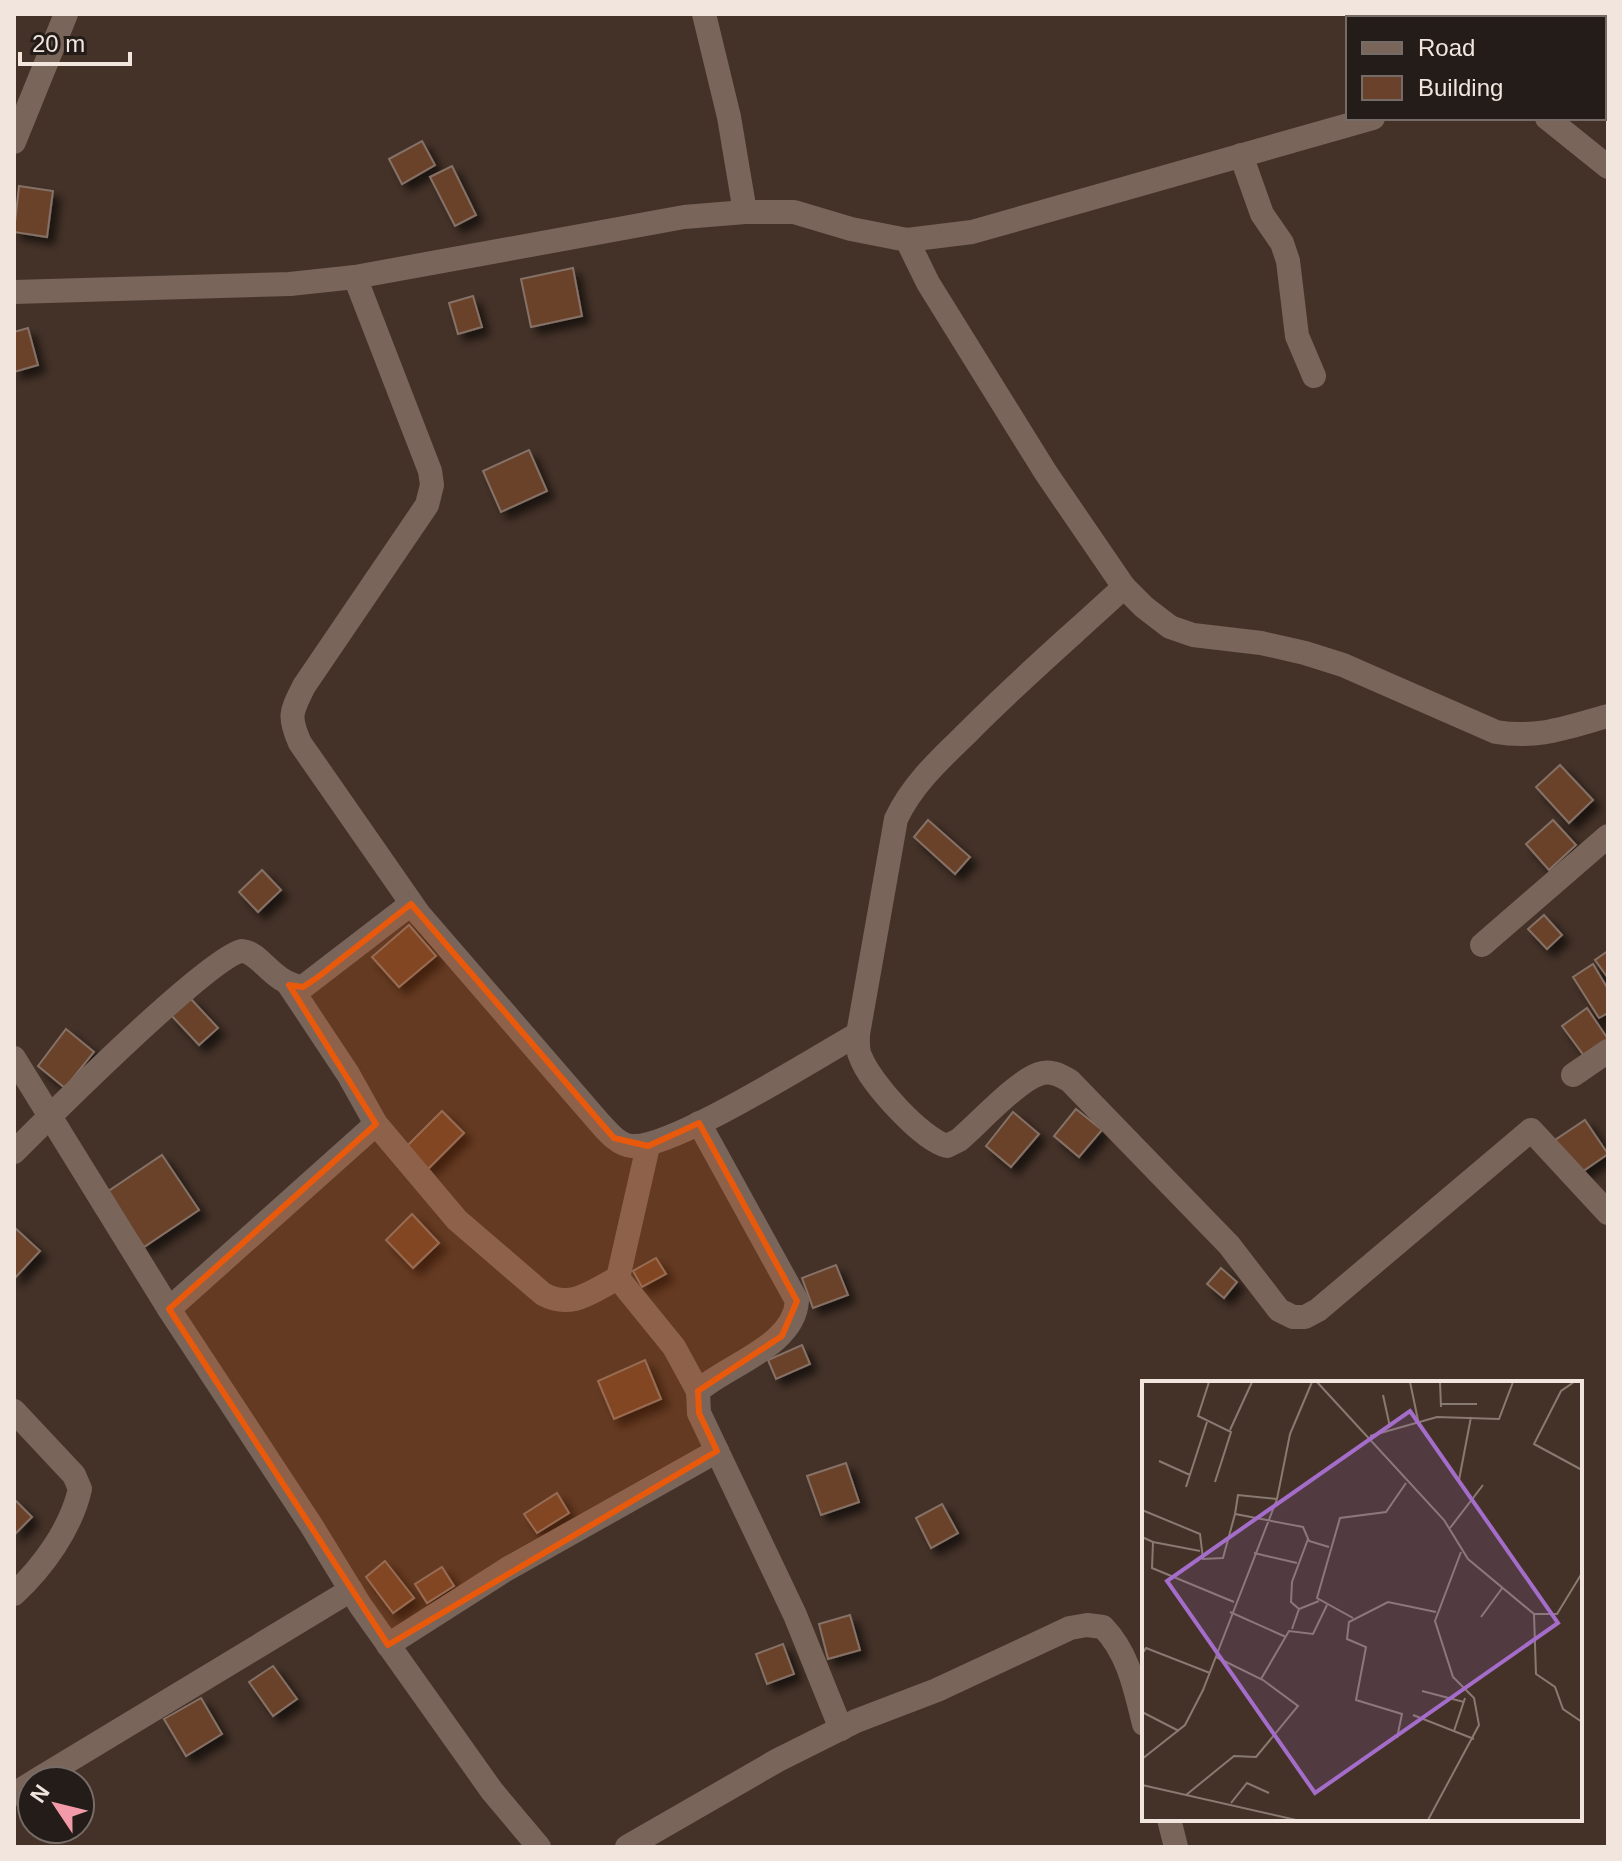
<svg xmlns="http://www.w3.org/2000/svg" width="1622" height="1861" viewBox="0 0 1622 1861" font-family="Helvetica,sans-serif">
<defs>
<filter id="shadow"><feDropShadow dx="7" dy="7" stdDeviation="4" flood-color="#0009"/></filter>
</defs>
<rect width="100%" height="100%" fill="#443228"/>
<g fill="#6a422b" stroke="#857166" stroke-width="2" filter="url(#shadow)">
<polygon points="422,141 435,165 402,184 389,159"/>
<polygon points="452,166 476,215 455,226 430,177"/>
<polygon points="19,186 53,191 47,237 14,232"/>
<polygon points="573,268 582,316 531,327 521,279"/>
<polygon points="473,296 482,327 458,334 449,303"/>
<polygon points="28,328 38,365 14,372 14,332"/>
<polygon points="529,450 547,491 501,512 483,471"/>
<polygon points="1560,765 1593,800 1569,823 1536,787"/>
<polygon points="928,820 970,857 955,874 914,837"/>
<polygon points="1553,820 1576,845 1549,870 1526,844"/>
<polygon points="262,870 281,890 258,912 239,892"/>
<polygon points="1544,915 1562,935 1547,949 1528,929"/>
<polygon points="409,925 436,956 399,987 372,957"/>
<polygon points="1608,951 1608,978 1595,960"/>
<polygon points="1593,964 1608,989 1608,1013 1599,1018 1573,977"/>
<polygon points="190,998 218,1028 199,1045 171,1015"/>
<polygon points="1587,1008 1608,1039 1585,1057 1562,1026"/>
<polygon points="66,1029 94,1052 65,1088 38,1066"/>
<polygon points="1076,1109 1102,1130 1079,1157 1054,1136"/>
<polygon points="442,1111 464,1133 428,1169 406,1147"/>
<polygon points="1013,1112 1039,1134 1011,1167 986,1146"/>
<polygon points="1585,1120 1608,1154 1576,1176 1552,1142"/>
<polygon points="162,1155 199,1210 144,1247 107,1192"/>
<polygon points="412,1214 439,1243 413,1268 386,1240"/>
<polygon points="14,1227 40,1251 14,1279"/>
<polygon points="656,1258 666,1274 642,1287 633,1271"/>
<polygon points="836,1265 848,1295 813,1308 802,1278"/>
<polygon points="1221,1268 1237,1282 1224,1298 1207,1284"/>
<polygon points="802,1345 810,1364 776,1379 768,1360"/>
<polygon points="645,1360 661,1399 614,1419 598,1381"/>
<polygon points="846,1463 859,1502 821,1515 807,1476"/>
<polygon points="557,1493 569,1513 537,1533 524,1514"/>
<polygon points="14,1499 32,1517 14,1535"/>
<polygon points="942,1504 958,1533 931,1548 916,1518"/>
<polygon points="385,1561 414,1598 393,1613 366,1577"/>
<polygon points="442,1567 454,1586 427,1603 415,1584"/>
<polygon points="850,1615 860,1650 828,1659 819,1624"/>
<polygon points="783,1644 794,1674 767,1684 756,1654"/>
<polygon points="273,1666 297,1699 273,1716 249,1682"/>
<polygon points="201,1698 222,1734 186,1756 164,1719"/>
</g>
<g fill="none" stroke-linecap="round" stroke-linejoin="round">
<g stroke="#79655a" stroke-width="24">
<polyline points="704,14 729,117 745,212"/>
<polyline points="1554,18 1557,14"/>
<polyline points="14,142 66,14"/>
<polyline points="1241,155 1262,214 1282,243 1288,261 1297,336 1314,376"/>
<path d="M907,240L928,283L1046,473L1124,587L1144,607L1170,627L1193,635L1261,643L1305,653L1343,665L1496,732C1540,739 1567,727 1608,716"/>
<path d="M355,277L430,471L432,485L427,505L304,686C291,712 288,716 300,743L419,914L598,1121C607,1131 618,1145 632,1146C672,1149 815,1058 858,1034"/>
<path d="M1124,587C1071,636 1016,683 966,734C939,760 912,785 896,819L858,1034C858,1042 857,1051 861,1058C871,1083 921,1139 947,1146L959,1140C978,1124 1017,1081 1039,1074C1051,1070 1060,1075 1070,1081L1229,1245L1279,1310L1293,1317H1305L1318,1310L1531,1130L1608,1213"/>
<polyline points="1482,945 1608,836"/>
<path d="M289,985L348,1074L376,1124L457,1220L543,1294C572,1310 592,1291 618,1278"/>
<polyline points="14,1058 169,1309 311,1525 360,1605 492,1791 539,1847"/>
<polyline points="1573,1075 1608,1051"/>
<path d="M699,1123L797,1301C794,1346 729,1364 698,1391L699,1413L795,1615L841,1729"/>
<polyline points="648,1146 618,1278 674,1347 698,1391"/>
<path d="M14,1152C43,1123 216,950 242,951C261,952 271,983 303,987L411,904"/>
<polyline points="169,1309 376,1124"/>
<path d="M14,1411L74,1475L80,1489C71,1528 44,1566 14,1594"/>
<polyline points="388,1645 507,1569 717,1451"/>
<polyline points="35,1781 351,1590"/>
<polyline points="14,1794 32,1783"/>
<polyline points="1169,1819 1176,1847"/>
<path d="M627,1847L778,1760L856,1721L937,1690L1070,1628L1087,1625L1103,1627C1129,1654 1135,1689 1144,1724"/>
</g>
<g stroke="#79655a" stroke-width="24">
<polyline points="1547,118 1608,167"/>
<polyline points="14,292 290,284 355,277 684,217 745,212 794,212 851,229 907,240 972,232 1373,118"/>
</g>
</g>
<path fill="#e8590c" fill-opacity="0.2" stroke="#e8590c" stroke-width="6" stroke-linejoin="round" d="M411,904L614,1138L648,1146L699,1123L797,1301L782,1336L698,1391L699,1413L717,1451L388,1645L169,1309L376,1124L289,985L303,987L318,977Z"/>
<g transform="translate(1142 1381)">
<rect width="440" height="440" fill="#443228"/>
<path fill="none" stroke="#897a71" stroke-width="2" d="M67,1L56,35L89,51L73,101M175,1L302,139L326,178L392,233L394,293L413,306L421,328L440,341M268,1L276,39M298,1L299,26M432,1L419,10L392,63L440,89M241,14L248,46M299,23H335M88,49L110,1M228,55L295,36L357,38L371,1M17,80L48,94M317,99L329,36M44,106L65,41M0,129L58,153L61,178L81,177L93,133L161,146L167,160L187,166M93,133L96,114L135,118M308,147L341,104M0,156L11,161L10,187L92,221M11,161L58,170M112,172L155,182M157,228L149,221L150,201L166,158M88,231L144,256M392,233H415L440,192M339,236L361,206M211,237L175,217L198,137L244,131L264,102M150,248L157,228L177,220M0,273L4,267L68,292M119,298L147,250L171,253L185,224M280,310L322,321M0,331L37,350M271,334L332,358M312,350L323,317M255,357L260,333L214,319L224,266L205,258L207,241L246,221L294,231M0,378L43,344L61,309L135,118L148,53L170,1M0,404L154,439M44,414L92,375L114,376L156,325L121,299L74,276M89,422L105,402L127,412M286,439L337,344L332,317L311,296L293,240L319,171"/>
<path fill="#a46dca" fill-opacity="0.15" stroke="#a46dca" stroke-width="4" d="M268,30L416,242L173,412L25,200Z"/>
<rect width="440" height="440" fill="none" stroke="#f1e5de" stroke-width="4"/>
</g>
<rect width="1622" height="1861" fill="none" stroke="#f1e5de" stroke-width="32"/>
<rect x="1346" y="16" width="260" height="104" fill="#241c18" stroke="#766c67" stroke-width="2"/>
<rect x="1362" y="42" width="40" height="12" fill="#79655a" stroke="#766c67" stroke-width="2"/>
<text x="1418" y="56" font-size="24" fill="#f1e5de">Road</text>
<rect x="1362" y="76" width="40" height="24" fill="#6a422b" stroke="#766c67" stroke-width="2"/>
<text x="1418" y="96" font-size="24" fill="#f1e5de">Building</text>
<g transform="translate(56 1805) rotate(305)"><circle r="38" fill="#241c18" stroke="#766c67" stroke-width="2"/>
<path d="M0-6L14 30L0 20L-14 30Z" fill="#f39aa8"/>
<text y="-12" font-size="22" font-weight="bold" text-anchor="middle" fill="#f1e5de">N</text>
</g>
<path d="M20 52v12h110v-12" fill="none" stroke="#f1e5de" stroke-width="4"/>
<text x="32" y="52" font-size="24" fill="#f1e5de" stroke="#241c18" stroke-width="6" paint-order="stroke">20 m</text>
</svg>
